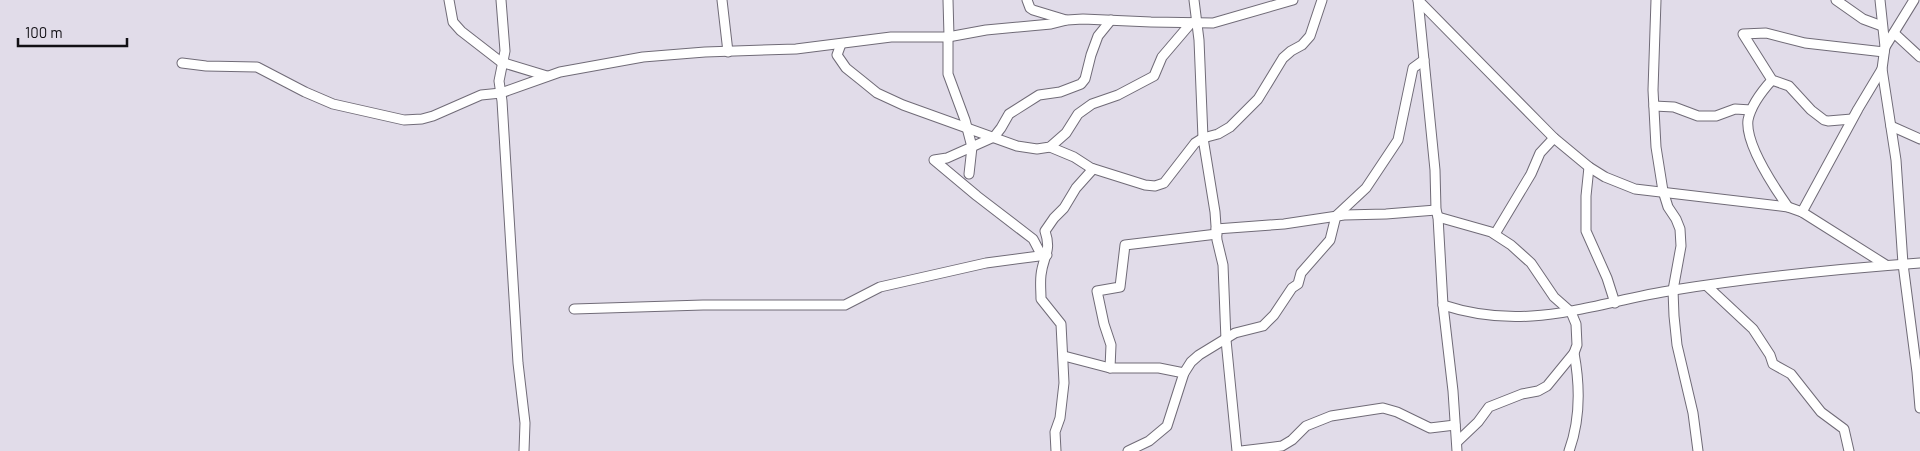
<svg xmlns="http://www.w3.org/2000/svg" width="1920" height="451" viewBox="0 0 1920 451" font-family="Barlow,sans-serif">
<rect width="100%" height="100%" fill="#e1dce9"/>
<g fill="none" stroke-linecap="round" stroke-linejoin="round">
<defs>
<g id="minor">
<polyline points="449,0 453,22 461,31 501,62 547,76"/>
<polyline points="501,0 505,51 499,81 502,101 518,363 525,423 524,451"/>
<polyline points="722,0 728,52"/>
<polyline points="948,0 949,36"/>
<polyline points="1027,0 1030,8 1033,10 1066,20"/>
<polyline points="1194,0 1199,40 1203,138 1215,212 1217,240 1223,265 1226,340 1237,451"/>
<polyline points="1418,0 1554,138 1589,167 1605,177 1635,189 1788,207 1802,212 1886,265"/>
<polyline points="1418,0 1435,170 1436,210 1438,217 1443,305 1453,391 1457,451"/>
<polyline points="1656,0 1653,90 1656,147 1663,191 1668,207 1676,219 1680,229 1681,246 1673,290 1674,316 1677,345 1693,413 1698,451"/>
<polyline points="1836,0 1863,19 1882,26"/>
<polyline points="1880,0 1885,47 1882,69 1896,160 1903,264 1917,372 1920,408"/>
<polyline points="1894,33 1920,57"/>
<polyline points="948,37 948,74 965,120 972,147 969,174"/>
<polyline points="841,44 837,55 846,68 861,80 877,93 903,105 1017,146 1037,149 1050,147 1066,133 1078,114 1092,104 1118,95 1154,76 1162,57 1191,23"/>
<polyline points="1885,47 1914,0"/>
<polyline points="182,63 206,66 257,67 305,92 333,104 404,120 422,119 433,116 481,95 501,93 560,72 643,57 705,52 796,49 891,37 948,37 986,30 1051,24 1067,20 1083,19 1151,22 1213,23 1293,0"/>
<path d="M1772,80C1762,91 1751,105 1748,120C1745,144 1774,187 1788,207"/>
<polyline points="1654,106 1674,107 1698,116 1716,116 1735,109 1751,110"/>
<polyline points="1852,119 1828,121 1824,120 1811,110 1789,86 1772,80 1743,34 1766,33 1805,43 1884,52"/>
<polyline points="1891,126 1920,139"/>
<polyline points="1050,147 1074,157 1091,168 1145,185 1155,186 1164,183 1195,143 1203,138 1218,134 1230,127 1258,99 1283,58 1291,51 1302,45 1310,36 1322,0"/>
<polyline points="1589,167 1586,196 1586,231 1607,278 1615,303"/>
<polyline points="1802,212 1858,109 1882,69"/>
<polyline points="1438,217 1491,232 1511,245 1531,263 1554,297 1571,312 1576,324 1577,345 1574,353 1547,386 1538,391 1522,394 1489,407 1478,422 1457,442"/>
<polyline points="1216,229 1284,224 1344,215 1386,214 1436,210"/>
<polyline points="1495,234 1531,174 1540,153 1554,138"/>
<polyline points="1042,256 1033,239 977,196 934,160 947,158 994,137 1001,128 1009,114 1039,95 1060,92 1081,84 1085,79 1091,55 1098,36 1111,20"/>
<polyline points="1707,286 1753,329 1770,355 1773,364 1791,374 1821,412 1844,429 1849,451"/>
<path d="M1443,305C1528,333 1592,303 1674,290C1756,277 1838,269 1920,263"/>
<polyline points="574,309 703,305 845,305 880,287 986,263 1047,255"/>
<polyline points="1064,356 1110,368 1159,368 1184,373"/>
<polyline points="1110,368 1111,345 1104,324 1097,291 1120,287 1125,245 1217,234"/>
<path d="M1056,451L1055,432L1060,418L1064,383L1061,324L1041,299C1041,291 1040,283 1041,275C1043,256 1052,252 1045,231L1054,218L1064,208L1076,188L1093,169"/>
<polyline points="1128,451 1149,441 1167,426 1184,373 1191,362 1199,355 1235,333 1263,326 1274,315 1292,288 1298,284 1301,273 1330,240 1336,216 1366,188 1398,140 1413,68 1424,60"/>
<polyline points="1241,451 1282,446 1292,440 1306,426 1331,416 1383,408 1397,412 1430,428 1455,425"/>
<path d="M1569,451C1580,421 1580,385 1574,353"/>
</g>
</defs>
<use href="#minor" stroke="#706b77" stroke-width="11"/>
<use href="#minor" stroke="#fff" stroke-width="9"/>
</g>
<path d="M18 38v8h109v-8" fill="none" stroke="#121015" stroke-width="2.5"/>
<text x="25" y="38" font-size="15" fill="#121015" stroke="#e1dce9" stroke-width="4" paint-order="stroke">100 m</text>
</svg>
